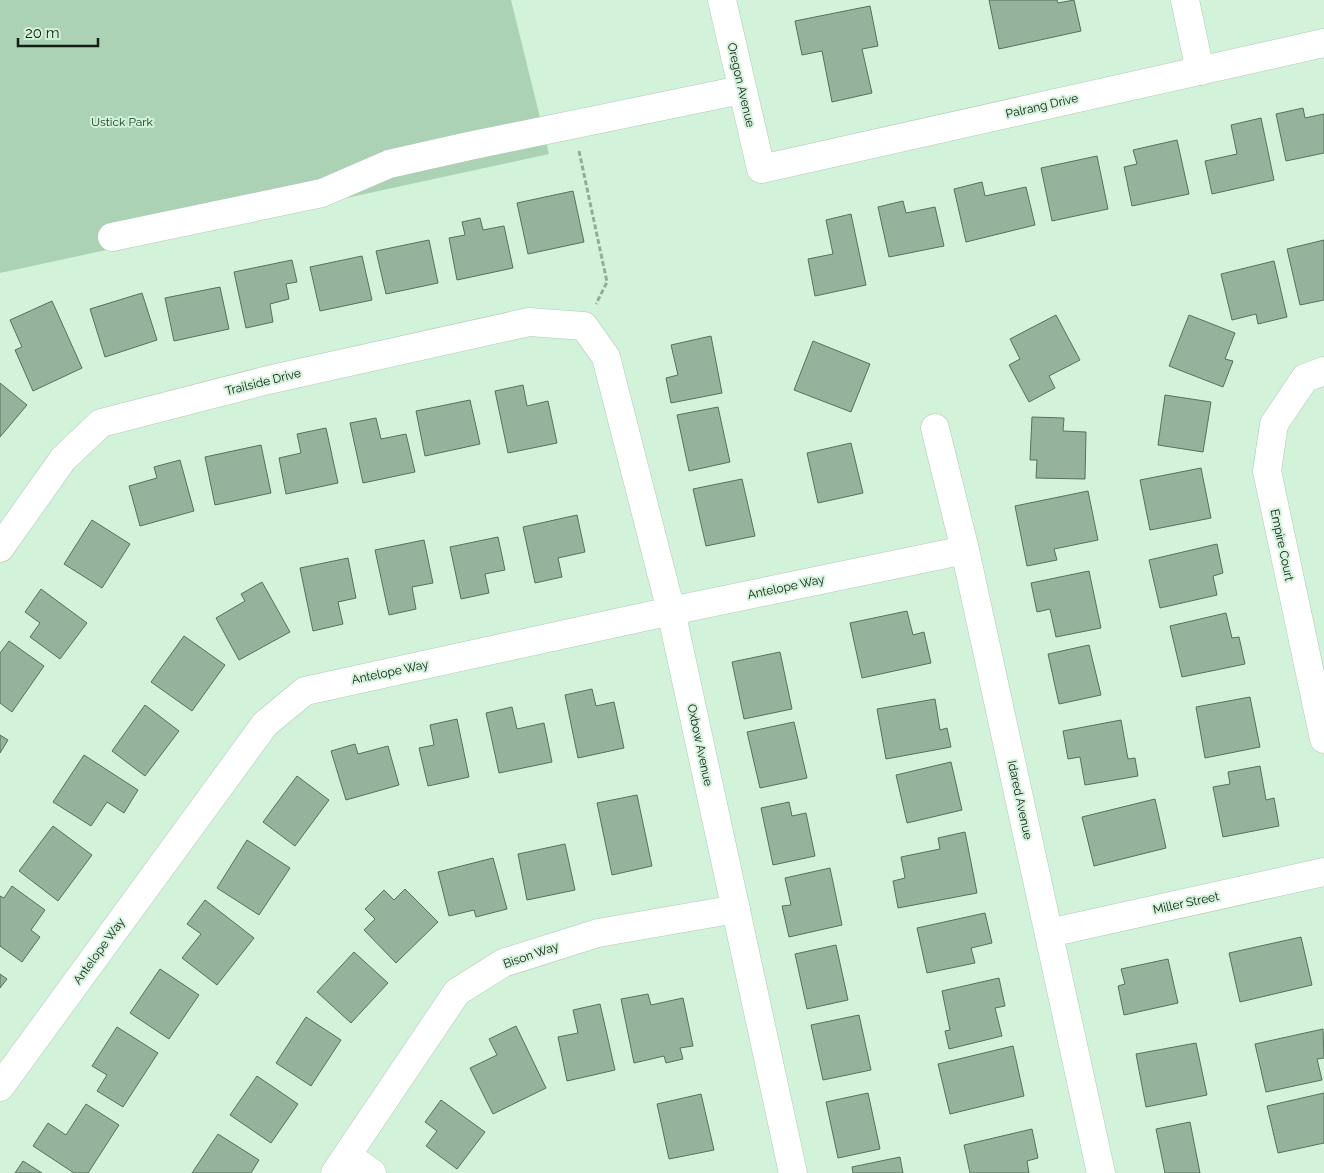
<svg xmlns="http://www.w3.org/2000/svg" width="1324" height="1173" viewBox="0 0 1324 1173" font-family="Raleway,sans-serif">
<rect width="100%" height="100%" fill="#d3f2da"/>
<polygon fill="#acd2b5" points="0,0 511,0 549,154 0,273"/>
<g fill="#95b39c" stroke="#55715c">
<polygon points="989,0 1057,0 1058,3 1074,0 1081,31 999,49"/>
<polygon points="870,6 878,46 862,49 872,93 832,102 822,51 802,55 795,21"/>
<polygon points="1303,108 1305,118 1324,114 1324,153 1286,161 1276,114"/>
<polygon points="1261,118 1274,180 1212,194 1205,161 1237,154 1231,125"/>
<polygon points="1177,140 1189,194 1132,206 1124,167 1137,164 1133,150"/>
<polygon points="1097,156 1108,209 1052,221 1041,168"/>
<polygon points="982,182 985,196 1026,187 1035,225 966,242 954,189"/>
<polygon points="573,191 584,242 528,254 517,203"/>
<polygon points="903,201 906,213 935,207 944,246 889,257 878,207"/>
<polygon points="851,214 866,285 815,296 808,259 833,254 826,220"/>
<polygon points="480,218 483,230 504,226 513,268 457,280 449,238 465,235 462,222"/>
<polygon points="429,240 438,283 386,294 376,251"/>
<polygon points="1324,240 1324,300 1300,305 1287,249"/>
<polygon points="362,256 372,300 320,311 310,267"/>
<polygon points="292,260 297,282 286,284 289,299 270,304 273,322 246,328 234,272"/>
<polygon points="1274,261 1287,317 1258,324 1256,314 1232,320 1221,274"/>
<polygon points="220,287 229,329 174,341 165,298"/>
<polygon points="142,293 157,340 105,357 90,309"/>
<polygon points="52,301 82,368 33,391 15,350 22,347 10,320"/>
<polygon points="1056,315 1080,360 1049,376 1055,388 1029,402 1009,365 1020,359 1010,339"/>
<polygon points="1189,315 1235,333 1225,359 1233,361 1223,387 1169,366"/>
<polygon points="711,336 722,393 671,403 666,378 678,375 671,345"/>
<polygon points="813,341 870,364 851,412 794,390"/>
<polygon points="0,383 27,405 0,437"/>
<polygon points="523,385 527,406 548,401 557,443 508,453 495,391"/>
<polygon points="1165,395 1211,402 1203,452 1158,445"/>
<polygon points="470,400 480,444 425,456 416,411"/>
<polygon points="718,407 730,462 689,471 677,415"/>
<polygon points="1032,417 1064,418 1063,431 1086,432 1085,479 1036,478 1037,460 1030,460"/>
<polygon points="376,418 381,439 406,434 415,472 363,483 350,423"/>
<polygon points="326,428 338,483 286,494 279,458 301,453 297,434"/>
<polygon points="851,443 863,493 818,503 807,453"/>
<polygon points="261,445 271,493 215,505 205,457"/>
<polygon points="180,460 194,511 140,526 129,486 157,478 154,467"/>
<polygon points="1201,468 1211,518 1150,530 1140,480"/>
<polygon points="742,479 755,536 706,546 693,489"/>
<polygon points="1088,491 1098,540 1054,549 1057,560 1027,566 1015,506"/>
<polygon points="577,515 585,552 558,558 562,577 535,583 523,527"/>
<polygon points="92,520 130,544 102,588 64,564"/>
<polygon points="498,537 505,570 485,574 489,593 461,599 450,547"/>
<polygon points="424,540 433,583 412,587 416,609 389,615 375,550"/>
<polygon points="1217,544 1223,573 1213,576 1217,595 1160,608 1149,560"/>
<polygon points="348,558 356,598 338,602 343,624 313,631 300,568"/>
<polygon points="1089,571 1101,628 1056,637 1050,609 1037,612 1031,583"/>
<polygon points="262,582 290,632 239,660 216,618 245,601 241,594"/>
<polygon points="41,589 87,623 60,659 30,637 40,623 25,612"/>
<polygon points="907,611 913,635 924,632 931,663 862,678 850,623"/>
<polygon points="1226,613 1232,638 1239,637 1245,664 1182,677 1170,626"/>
<polygon points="184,636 225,665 192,711 151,682"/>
<polygon points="9,641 44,666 12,712 0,703 0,653"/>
<polygon points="1089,645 1101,695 1059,704 1048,654"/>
<polygon points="780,652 792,709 744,719 732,662"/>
<polygon points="592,689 596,706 614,702 624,748 578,758 565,695"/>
<polygon points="1250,697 1260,747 1205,758 1196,707"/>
<polygon points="935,699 940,730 947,728 951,747 886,759 877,709"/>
<polygon points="145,705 179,731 145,776 112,751"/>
<polygon points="512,707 517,729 544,723 552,762 499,773 486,713"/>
<polygon points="457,719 469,777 428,786 419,748 434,745 430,725"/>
<polygon points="1121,720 1128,759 1135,758 1138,776 1085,785 1080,757 1068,759 1063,731"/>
<polygon points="794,722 807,778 760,788 747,732"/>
<polygon points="0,735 8,740 0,753"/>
<polygon points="355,744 358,754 388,746 399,785 346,800 331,751"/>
<polygon points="84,755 138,790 124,813 107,802 91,826 53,802"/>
<polygon points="951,762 962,810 907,823 896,775"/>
<polygon points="1260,766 1266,800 1274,798 1279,826 1223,837 1213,787 1230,784 1228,772"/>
<polygon points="297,776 329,800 295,846 263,822"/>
<polygon points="637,795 652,866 612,875 597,803"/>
<polygon points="1155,799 1166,848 1094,866 1082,817"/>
<polygon points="789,802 792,816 806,813 815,856 773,865 761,808"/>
<polygon points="53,826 92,855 58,901 19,871"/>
<polygon points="965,832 977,893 898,908 893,881 905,878 901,857 940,849 938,838"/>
<polygon points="247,840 290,868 259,915 217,888"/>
<polygon points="565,844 575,890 527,900 518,854"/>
<polygon points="493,858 507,909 476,917 474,910 449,916 438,872"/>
<polygon points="830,868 842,925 789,937 782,906 791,905 785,878"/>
<polygon points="12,886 45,910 31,930 40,937 22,962 0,946 0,896 4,898"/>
<polygon points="405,889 438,922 396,963 364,930 375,919 365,909 384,890 394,900"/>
<polygon points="205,900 254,938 217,985 182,958 201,934 187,924"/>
<polygon points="985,913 992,943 971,948 975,963 927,973 917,928"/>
<polygon points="1301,937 1312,985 1240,1002 1229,953"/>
<polygon points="836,945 848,1000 807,1009 795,954"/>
<polygon points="354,952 388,983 351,1023 317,992"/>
<polygon points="1168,959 1178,1003 1124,1015 1118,986 1125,984 1121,969"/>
<polygon points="160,969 199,995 169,1039 130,1013"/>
<polygon points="0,974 7,979 0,988"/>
<polygon points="999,978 1005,1006 995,1008 1002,1036 949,1049 945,1031 950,1030 942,991"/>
<polygon points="648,994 651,1005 683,998 693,1046 680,1048 683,1059 666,1063 664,1056 634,1063 621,999"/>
<polygon points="600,1004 615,1070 567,1081 558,1037 578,1033 573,1010"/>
<polygon points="859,1015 871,1070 823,1080 811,1025"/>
<polygon points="306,1017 341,1040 311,1086 276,1063"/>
<polygon points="516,1026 546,1088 493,1114 470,1068 497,1055 489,1039"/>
<polygon points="117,1027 158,1053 123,1107 97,1091 107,1075 92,1066"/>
<polygon points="1323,1029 1324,1058 1317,1059 1322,1080 1266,1092 1255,1044"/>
<polygon points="1196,1043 1207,1095 1146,1107 1136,1054"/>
<polygon points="1013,1046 1024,1096 950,1114 938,1064"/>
<polygon points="257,1076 298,1104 271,1143 230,1115"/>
<polygon points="868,1093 880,1149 838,1158 826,1102"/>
<polygon points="1324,1093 1324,1143 1278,1153 1267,1106"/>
<polygon points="701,1094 714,1150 669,1159 657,1104"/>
<polygon points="441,1100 485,1132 457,1169 426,1146 437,1131 425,1122"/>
<polygon points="86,1104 119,1125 88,1173 74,1173 33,1146 48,1123 66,1135"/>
<polygon points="1190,1122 1200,1173 1165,1173 1156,1129"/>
<polygon points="1032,1129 1038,1158 1027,1161 1029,1173 970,1173 964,1145"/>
<polygon points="218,1134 259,1160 251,1173 192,1173"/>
<polygon points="900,1157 903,1173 853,1173 852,1167"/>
<polygon points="23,1161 42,1173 15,1173"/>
</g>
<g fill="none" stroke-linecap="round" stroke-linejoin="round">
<defs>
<g id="minor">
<polyline points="722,0 761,169 1324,43"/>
<polyline points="1185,0 1200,71"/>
<polyline points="112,237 322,193 389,164 469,146 741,90"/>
<polyline points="1324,371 1305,378 1274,424 1267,471 1324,739"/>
<polyline points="935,428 965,550 1101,1173"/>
<polyline points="0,548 63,459 101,423 268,380 529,322 584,326 606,357 671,611 793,1173"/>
<polyline points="1049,933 1324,872"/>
<polyline points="0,1087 265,724 305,691 671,611 965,550"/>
<polyline points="348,1156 372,1173"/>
<polyline points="335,1173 457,992 503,963 598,933 736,909"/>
</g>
</defs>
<use href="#minor" stroke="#accbb4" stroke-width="29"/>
<polyline stroke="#93ac99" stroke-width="3" stroke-dasharray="5 2.5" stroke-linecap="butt" points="579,151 607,282 596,304"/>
<use href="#minor" stroke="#fff" stroke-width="28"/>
</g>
<g text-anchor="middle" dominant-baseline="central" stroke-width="4" stroke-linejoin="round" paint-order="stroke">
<g font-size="12" fill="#131f16" stroke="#d3f2da">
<text transform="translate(741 85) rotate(77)">Oregon Avenue</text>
<text transform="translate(1042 106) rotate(-13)">Palrang Drive</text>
<text transform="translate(263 382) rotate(-14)">Trailside Drive</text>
<text transform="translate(1282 545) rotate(78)">Empire Court</text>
<text transform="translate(786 587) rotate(-12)">Antelope Way</text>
<text transform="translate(390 672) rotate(-12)">Antelope Way</text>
<text transform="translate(700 745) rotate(78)">Oxbow Avenue</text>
<text transform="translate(1020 800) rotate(78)">Idared Avenue</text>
<text transform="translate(1186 903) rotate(-12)">Miller Street</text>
<text transform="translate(99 951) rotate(-54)">Antelope Way</text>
<text transform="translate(531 955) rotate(-19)">Bison Way</text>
</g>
<g font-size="12" fill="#12381f" stroke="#d3f2da">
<text x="122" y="122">Ustick Park</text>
</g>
</g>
<path d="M18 38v8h80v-8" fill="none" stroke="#131f16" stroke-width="2.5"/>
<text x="25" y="38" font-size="15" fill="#131f16" stroke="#d3f2da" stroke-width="4" paint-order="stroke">20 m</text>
</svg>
